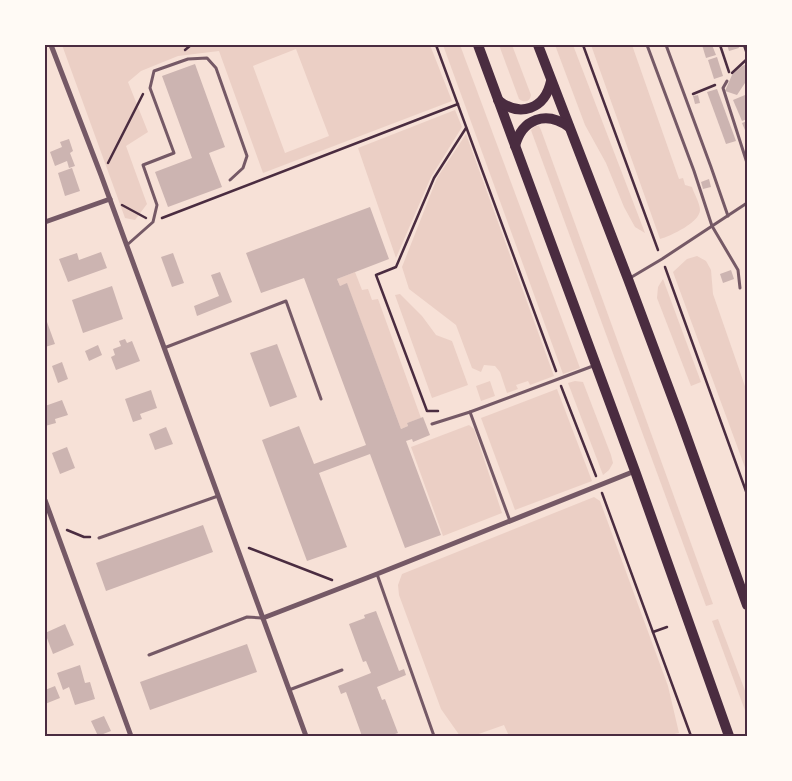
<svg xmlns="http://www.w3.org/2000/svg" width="792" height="781" viewBox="0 0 792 781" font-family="Inter,sans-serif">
<rect width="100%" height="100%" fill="#f7e1d7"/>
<g fill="#ebcfc5" fill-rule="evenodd">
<path d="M62,45H430L452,101L263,173L219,51L178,56L141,71L128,82L148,132L126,146L147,204L135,220L125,218ZM296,49L329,136L285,153L253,66Z"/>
<polygon points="443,45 460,45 580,368 563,374"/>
<path d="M499,45H512L531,95C530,102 524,103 519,99Z"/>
<polygon points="555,45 573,45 645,233 635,227 624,207 606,163 585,125"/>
<path d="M591,45H632L679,179L683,178L685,185L692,187C694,194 700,203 700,210C700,222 671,236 660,239Z"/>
<polygon points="455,110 462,127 431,177 396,258 358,148"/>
<polygon points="535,126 539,126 541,130 713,604 706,606 532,133 531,130"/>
<polygon points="466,134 554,376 530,385 528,381 516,385 518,389 507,393 500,372 495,366 484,365 481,372 472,368 456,325 409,289 402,267 437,178"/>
<polygon points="697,256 706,261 711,270 713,294 747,392 747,473 673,272 687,259"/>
<polygon points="355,272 362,290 368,289 372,300 378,299 421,418 407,423 408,426 401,429 347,284 340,286 337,279"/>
<polygon points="663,279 701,382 691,386 657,298 658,287"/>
<polygon points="400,294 422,316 436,335 452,341 468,385 432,398 395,295"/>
<polygon points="490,381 495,396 481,401 476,386"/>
<polygon points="575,381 583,382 611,455 613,463 609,470 603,475 568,383"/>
<polygon points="557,389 592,481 515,510 481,418"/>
<polygon points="469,425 474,429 502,513 443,536 411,447"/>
<polygon points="594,497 600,501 668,686 679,733 665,736 509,736 504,725 473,736 460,736 441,709 399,595 398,585 402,574"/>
<polygon points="718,619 747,696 747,716 712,621"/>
</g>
<g fill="#ccb4b1">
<polygon points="702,45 712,45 716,55 706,58"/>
<polygon points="727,45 738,45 739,48 729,51"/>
<polygon points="717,57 723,76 714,79 708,60"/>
<polygon points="195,64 225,147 209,153 222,187 168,207 155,172 192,158 162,76"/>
<polygon points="747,64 747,80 737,95 725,91 732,75 742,66"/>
<polygon points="717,89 736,141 726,144 707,92"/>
<polygon points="698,95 700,103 695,104 693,96"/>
<polygon points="745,95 747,99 747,119 742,121 733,100"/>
<polygon points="747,121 747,135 742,123"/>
<polygon points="69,139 73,151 70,153 75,166 69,168 67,161 55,166 50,152 62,147 60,142"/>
<polygon points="72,168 80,191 65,196 58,173"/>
<polygon points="709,179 711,187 703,189 701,182"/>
<polygon points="370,207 389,259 337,279 340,286 347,283 401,429 408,426 407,423 423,417 430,435 413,442 412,439 406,441 441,535 405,548 370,454 319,473 347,547 307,561 262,440 299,426 314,464 366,445 304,278 261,293 246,253"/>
<polygon points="101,252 107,268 68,282 59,259 77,253 79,260"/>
<polygon points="173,253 184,283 172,287 161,257"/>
<polygon points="731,270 734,279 723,283 720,274"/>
<polygon points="220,272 232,302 197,316 194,306 219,296 211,275"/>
<polygon points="112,286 123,319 83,333 72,300"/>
<polygon points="47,322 55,344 45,347 45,323"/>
<polygon points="125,339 127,343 132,341 140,361 116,370 111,357 115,355 113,349 121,346 119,341"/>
<polygon points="277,344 297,397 270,407 250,353"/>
<polygon points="98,345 102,355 89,361 85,351"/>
<polygon points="62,362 68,379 58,383 52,366"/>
<polygon points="151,390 157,408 140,414 142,419 133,422 125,399"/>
<polygon points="62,400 68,415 55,419 56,423 45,426 45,406"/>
<polygon points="166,427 173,444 155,450 149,434"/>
<polygon points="67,447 75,468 60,474 52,453"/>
<polygon points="203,525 213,552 106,591 96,563"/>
<polygon points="376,611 399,671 404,669 406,675 377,687 382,700 385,699 398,733 389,736 362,736 346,692 341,694 338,686 371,673 366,661 363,662 349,624 365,618 364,615"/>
<polygon points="65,624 74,645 53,654 45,633"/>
<polygon points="247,644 257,672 150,710 140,682"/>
<polygon points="80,665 85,683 90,682 95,699 75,705 69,687 63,690 57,673"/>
<polygon points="55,686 60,698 45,704 45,690"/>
<polygon points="104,716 111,731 98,736 91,721"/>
</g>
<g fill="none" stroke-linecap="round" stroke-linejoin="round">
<g stroke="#4a2c40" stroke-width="2.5">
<polyline points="436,45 556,371"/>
<polyline points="583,45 658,250"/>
<polyline points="720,45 729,72"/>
<polyline points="744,45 747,54"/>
<polyline points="185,50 191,45"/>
<polyline points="732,73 747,59"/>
<polyline points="693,94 715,85"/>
<polyline points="108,163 143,94"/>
<polyline points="122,205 146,218"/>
<polyline points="162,218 458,104"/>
<polyline points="665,267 747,494"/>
<polyline points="561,386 596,476"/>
<polyline points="438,411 427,411 376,275 396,267 434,178 466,128"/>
<polyline points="602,493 691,736"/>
<polyline points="67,530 84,537 90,537"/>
<polyline points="249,548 332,580"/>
<polyline points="653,632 667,627"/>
</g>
<g stroke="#755966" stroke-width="3">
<polyline points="647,45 694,171 712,226 738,270 740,288"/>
<polyline points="666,45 711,167 728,216"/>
<polyline points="727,81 723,88 747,163"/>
<polyline points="127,245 153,222 157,205 143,165 174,153 150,88 154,71 188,59 207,58 216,68 247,156 243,168 230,180"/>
<polyline points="630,278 662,259 747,203"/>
<polyline points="164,348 286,301 321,399"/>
<polyline points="470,412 510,521"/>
<polyline points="432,424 470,412 593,366"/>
<polyline points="99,538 218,496"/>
<polyline points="377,574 434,736"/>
<polyline points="149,655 247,617 262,618"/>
<polyline points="289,690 342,670"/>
</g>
<g stroke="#755966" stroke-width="5">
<polyline points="51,45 101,175 306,736"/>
<polyline points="45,222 110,199"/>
<polyline points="45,500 131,736"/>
<polyline points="263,618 377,574 635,471"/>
</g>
<g stroke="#4a2c40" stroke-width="10">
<polyline points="478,45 635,471 729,736"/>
<polyline points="538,45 628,279 681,421 747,605"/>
<path d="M498,100C520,118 545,109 551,81"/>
<path d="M515,146C522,119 546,110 569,127"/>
</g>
</g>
<rect width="792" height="781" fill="none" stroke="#fffaf5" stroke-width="92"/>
<rect x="46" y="46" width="700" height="689" fill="none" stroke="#4a2c40" stroke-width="2"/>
</svg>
